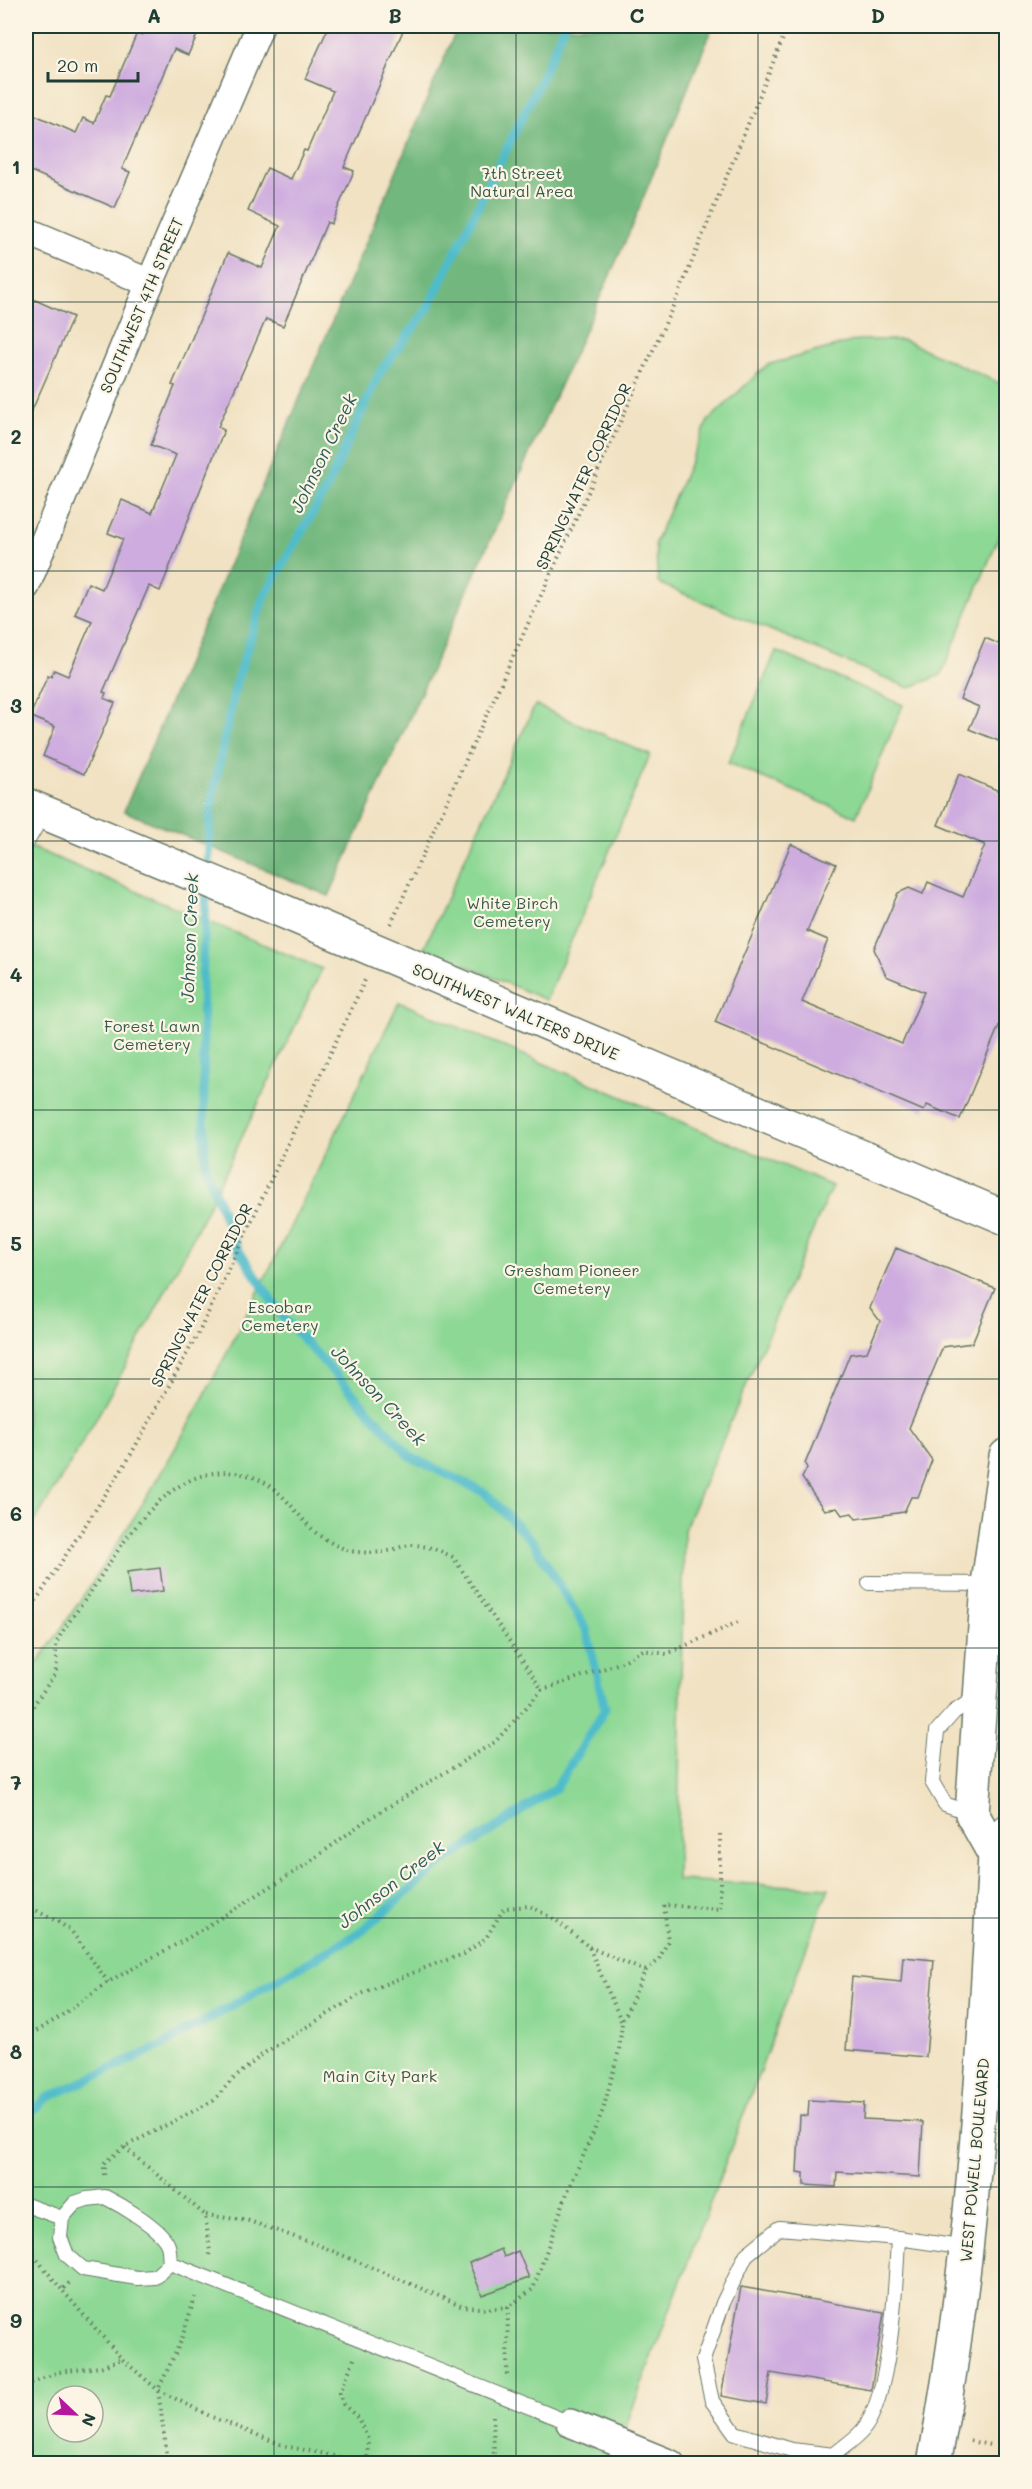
<svg xmlns="http://www.w3.org/2000/svg" width="1032" height="2489" viewBox="0 0 1032 2489" font-family="Mali,sans-serif">
<rect width="100%" height="100%" fill="#fcf5e5"/>
<filter id="ink" filterUnits="userSpaceOnUse"><feTurbulence type="fractalNoise" baseFrequency=".0167" numOctaves="2"/><feDisplacementMap in="SourceGraphic" scale="12" xChannelSelector="R" yChannelSelector="G"/><feConvolveMatrix kernelMatrix="1 2 1 2 8 2 1 2 1" color-interpolation-filters="sRGB"/></filter>
<filter id="wash" filterUnits="userSpaceOnUse"><feTurbulence type="fractalNoise" baseFrequency=".008" numOctaves="4" result="noise"/><feDisplacementMap in="SourceGraphic" scale="24" xChannelSelector="R" yChannelSelector="G"/><feGaussianBlur stdDeviation="1.35" result="paint"/><feColorMatrix in="noise" values="0 0 0 0 0 0 0 0 0 0 0 0 0 0 0 0 0 1.4 0 .05"/><feComposite in="paint" operator="in"/></filter>
<g filter="url(#wash)">
<rect width="100%" height="100%" fill="#f1e2c3"/>
<g fill="#8dd894" stroke="#568a64" stroke-width="1.5" fill-rule="evenodd">
<polygon points="858,340 904,340 1006,386 1006,520 941,675 909,688 658,583 655,543 708,421 767,365"/>
<polygon points="776,651 903,705 856,817 728,763"/>
<polygon points="535,705 650,755 546,1000 424,948"/>
<path d="M26,845L322,969C231,1162 141,1355 26,1535Z"/>
<path d="M399,1002L832,1186L684,1530L677,1880L829,1888L612,2463L26,2464V1680C84,1596 142,1510 191,1420C266,1283 331,1142 399,1002ZM57,2396H93V2432H57Z"/>
</g>
<polygon fill="#72b87e" stroke="#487a59" stroke-width="1.5" points="458,26 713,26 629,233 329,896 124,811"/>
<g fill="none" stroke-linecap="round" stroke-linejoin="round">
<polyline stroke="#50bcca" stroke-width="9" points="26,2117 47,2098 161,2046 359,1933 439,1865 556,1788 605,1709 586,1629 533,1542 485,1493 411,1457 282,1316 236,1246 205,1167 202,981 211,805 236,683 263,599 327,488 380,372 427,310 540,81 564,26"/>
</g>
<g id="blocks">
<g fill="#ceacdf">
<polygon points="122,26 201,26 188,55 174,49 122,169 130,172 115,208 26,169 26,111 76,133 83,118 94,123 106,95 110,96 137,33 143,35"/>
<polygon points="329,26 405,26 344,167 354,171 331,224 327,222 283,326 266,319 218,427 224,430 160,591 149,586 103,692 106,693 104,698 115,703 84,774 43,756 55,727 30,716 48,675 51,676 54,670 68,676 92,621 75,614 88,583 102,589 123,539 108,533 122,500 152,513 176,455 151,445 175,386 172,385 228,253 262,268 280,226 248,211 267,168 291,179 304,150 307,151 333,91 305,79"/>
<polygon points="26,296 73,317 26,424"/>
<polygon points="985,638 1006,647 1006,744 969,729 979,707 960,699"/>
<polygon points="959,774 1006,794 1006,1009 960,1119 927,1105 924,1111 715,1022 791,844 836,864 807,931 828,940 802,1002 902,1044 924,992 886,976 874,949 898,893 909,888 923,894 928,882 963,897 985,845 938,825"/>
<polygon points="896,1248 995,1288 972,1343 943,1347 909,1428 932,1460 918,1497 911,1497 904,1512 856,1519 852,1513 842,1515 837,1508 824,1510 802,1478 807,1468 805,1464 850,1354 867,1352 880,1321 870,1308"/>
<polygon points="160,1568 163,1591 130,1595 127,1572"/>
<polygon points="903,1957 934,1960 926,2057 846,2050 852,1977 901,1982"/>
<polygon points="809,2100 864,2103 863,2119 923,2122 920,2177 837,2172 836,2187 804,2185 804,2173 797,2172 800,2115 808,2116"/>
<polygon points="501,2249 504,2257 518,2251 529,2278 482,2295 469,2263"/>
<polygon points="741,2287 884,2312 871,2390 771,2373 766,2404 721,2396"/>
</g>
</g>
</g>
<g filter="url(#ink)">
<use href="#blocks" fill-opacity="0" stroke="#687766" stroke-width="1.5"/>
<g fill="none" stroke-linecap="round" stroke-linejoin="round">
<defs>
<g id="service">
<polyline points="26,844 44,812"/>
<polyline points="869,1583 988,1584"/>
<polyline points="972,1814 945,1804 932,1782 937,1731 954,1712 978,1696"/>
<path d="M105,2197C121,2205 159,2227 167,2243C170,2248 169,2257 170,2263L155,2277L137,2278L83,2269L67,2255L60,2237L62,2218L75,2203L87,2199Z"/>
<polyline points="26,2205 62,2218"/>
<path d="M898,2238C896,2282 891,2399 862,2431C854,2440 843,2447 834,2455L792,2450L735,2433L712,2401L703,2360L723,2303L746,2255L779,2228L898,2238L967,2248"/>
<polyline points="170,2263 570,2423"/>
</g>
<g id="minor">
<polyline points="26,231 150,283"/>
<polyline points="26,586 150,283 260,26"/>
<polyline points="570,2423 671,2464"/>
</g>
<polyline id="tertiary" points="26,805 285,912 1006,1218"/>
<g id="primary">
<polyline points="995,1855 972,1814 988,1584 1006,1456"/>
<path d="M934,2464C973,2260 984,2061 995,1855L1006,1832"/>
</g>
</defs>
<use href="#service" stroke="#687766" stroke-width="16"/>
<use href="#minor" stroke="#687766" stroke-width="30"/>
<use href="#tertiary" stroke="#687766" stroke-width="36"/>
<use href="#primary" stroke="#687766" stroke-width="36"/>
<g stroke="#687766" stroke-width="4" stroke-dasharray="1.5 4.5" stroke-linecap="butt">
<polyline points="391,924 680,291 788,26"/>
<polyline points="26,1616 126,1463 200,1330 365,980"/>
<path d="M26,1716L55,1674C59,1663 54,1652 57,1642C63,1627 81,1607 90,1593C125,1539 174,1453 250,1476C281,1486 294,1512 315,1532C323,1539 337,1546 347,1550C356,1553 374,1553 383,1552C392,1551 401,1546 410,1545C427,1545 438,1550 453,1557L542,1690"/>
<polyline points="26,1905 60,1923 72,1932 108,1982"/>
<polyline points="589,1947 645,1971"/>
<polyline points="26,2037 58,2018 108,1982 188,1938 307,1864 365,1821 495,1742 542,1690 620,1663 643,1650 667,1654 738,1622"/>
<polyline points="104,2175 104,2163 124,2147"/>
<polyline points="206,2215 249,2221 318,2245 463,2306 486,2309 508,2307"/>
<polyline points="26,2246 62,2290"/>
<polyline points="209,2255 210,2251 205,2215 124,2147 213,2101 231,2081 264,2053 361,1994 432,1965 464,1954 486,1938 504,1908 530,1906 557,1921 589,1947 622,2023"/>
<polyline points="69,2283 62,2290 122,2359 158,2390 212,2417 285,2446 354,2460 421,2464"/>
<polyline points="354,2359 340,2393 343,2404 358,2418 368,2439 367,2460"/>
<polyline points="507,2375 508,2307 533,2289 567,2193 603,2110 619,2050 622,2023 645,1971 658,1961 668,1941 664,1905 720,1909 720,1834"/>
<polyline points="26,2385 59,2372 100,2367 122,2359"/>
<polyline points="493,2416 494,2464"/>
<polyline points="970,2441 990,2445"/>
<polyline points="168,2464 158,2390 181,2341 195,2297"/>
</g>
<use href="#service" stroke="#fff" stroke-width="14"/>
<use href="#minor" stroke="#fff" stroke-width="27"/>
<use href="#tertiary" stroke="#fff" stroke-width="33"/>
<use href="#primary" stroke="#fff" stroke-width="33"/>
</g>
</g>
<path fill="none" stroke="#1f3d34" stroke-width="1.5" stroke-opacity="0.55" d="M274,26V2464M516,26V2464M758,26V2464M26,302H1006M26,571H1006M26,841H1006M26,1110H1006M26,1379H1006M26,1648H1006M26,1918H1006M26,2187H1006"/>
<g text-anchor="middle" dominant-baseline="central" stroke-width="4.5" stroke-linejoin="round" paint-order="stroke">
<g font-size="16" fill="#355c47" stroke="#fcf5e5">
<text x="522" y="172">7th Street<tspan x="522" dy="18">Natural Area</tspan></text>
<text x="512" y="902">White Birch<tspan x="512" dy="18">Cemetery</tspan></text>
<text x="152" y="1025">Forest Lawn<tspan x="152" dy="18">Cemetery</tspan></text>
<text x="572" y="1269">Gresham Pioneer<tspan x="572" dy="18">Cemetery</tspan></text>
<text x="280" y="1306">Escobar<tspan x="280" dy="18">Cemetery</tspan></text>
<text x="380" y="2075">Main City Park</text>
</g>
<g font-size="16" fill="#1f3d34" stroke="#fcf5e5">
<text transform="translate(141 305) rotate(-67)">SOUTHWEST 4TH STREET</text>
<text transform="translate(583 476) rotate(-65)">SPRINGWATER CORRIDOR</text>
<text transform="translate(516 1011) rotate(23)">SOUTHWEST WALTERS DRIVE</text>
<text transform="translate(201 1295) rotate(-63)">SPRINGWATER CORRIDOR</text>
<text transform="translate(974 2160) rotate(-85)">WEST POWELL BOULEVARD</text>
</g>
<g font-size="18" font-style="italic" fill="#2b5d5a" stroke="#fcf5e5">
<text transform="translate(323 453) rotate(-64)">Johnson Creek</text>
<text transform="translate(189 938) rotate(-88)">Johnson Creek</text>
<text transform="translate(379 1395) rotate(47)">Johnson Creek</text>
<text transform="translate(391 1884) rotate(-38)">Johnson Creek</text>
</g>
</g>
<rect width="1032" height="2489" fill="none" stroke="#fcf5e5" stroke-width="66"/>
<g transform="translate(75 2414) rotate(113)"><circle r="28" fill="#fcf5e5" stroke="#a4ab9e" stroke-width="1.5"/>
<path d="M0-4.5L10 22L0 15L-10 22Z" fill="#b5179e"/>
<text y="-9" font-size="16" font-weight="bold" text-anchor="middle" fill="#1f3d34">N</text>
</g>
<path d="M48 72v9h90v-9" fill="none" stroke="#1f3d34" stroke-width="3"/>
<text x="57" y="72" font-size="18" fill="#1f3d34" stroke="#fcf5e5" stroke-width="4.5" paint-order="stroke">20 m</text>
<rect x="33" y="33" width="966" height="2423" fill="none" stroke="#1f3d34" stroke-width="2"/>
<g font-size="20" text-anchor="middle" font-weight="bold" fill="#1f3d34">
<text x="154" y="23">A</text>
<text x="395" y="23">B</text>
<text x="637" y="23">C</text>
<text x="878" y="23">D</text>
<text x="16" y="174">1</text>
<text x="16" y="444">2</text>
<text x="16" y="713">3</text>
<text x="16" y="982">4</text>
<text x="16" y="1251">5</text>
<text x="16" y="1521">6</text>
<text x="16" y="1790">7</text>
<text x="16" y="2059">8</text>
<text x="16" y="2328">9</text>
</g>
</svg>
